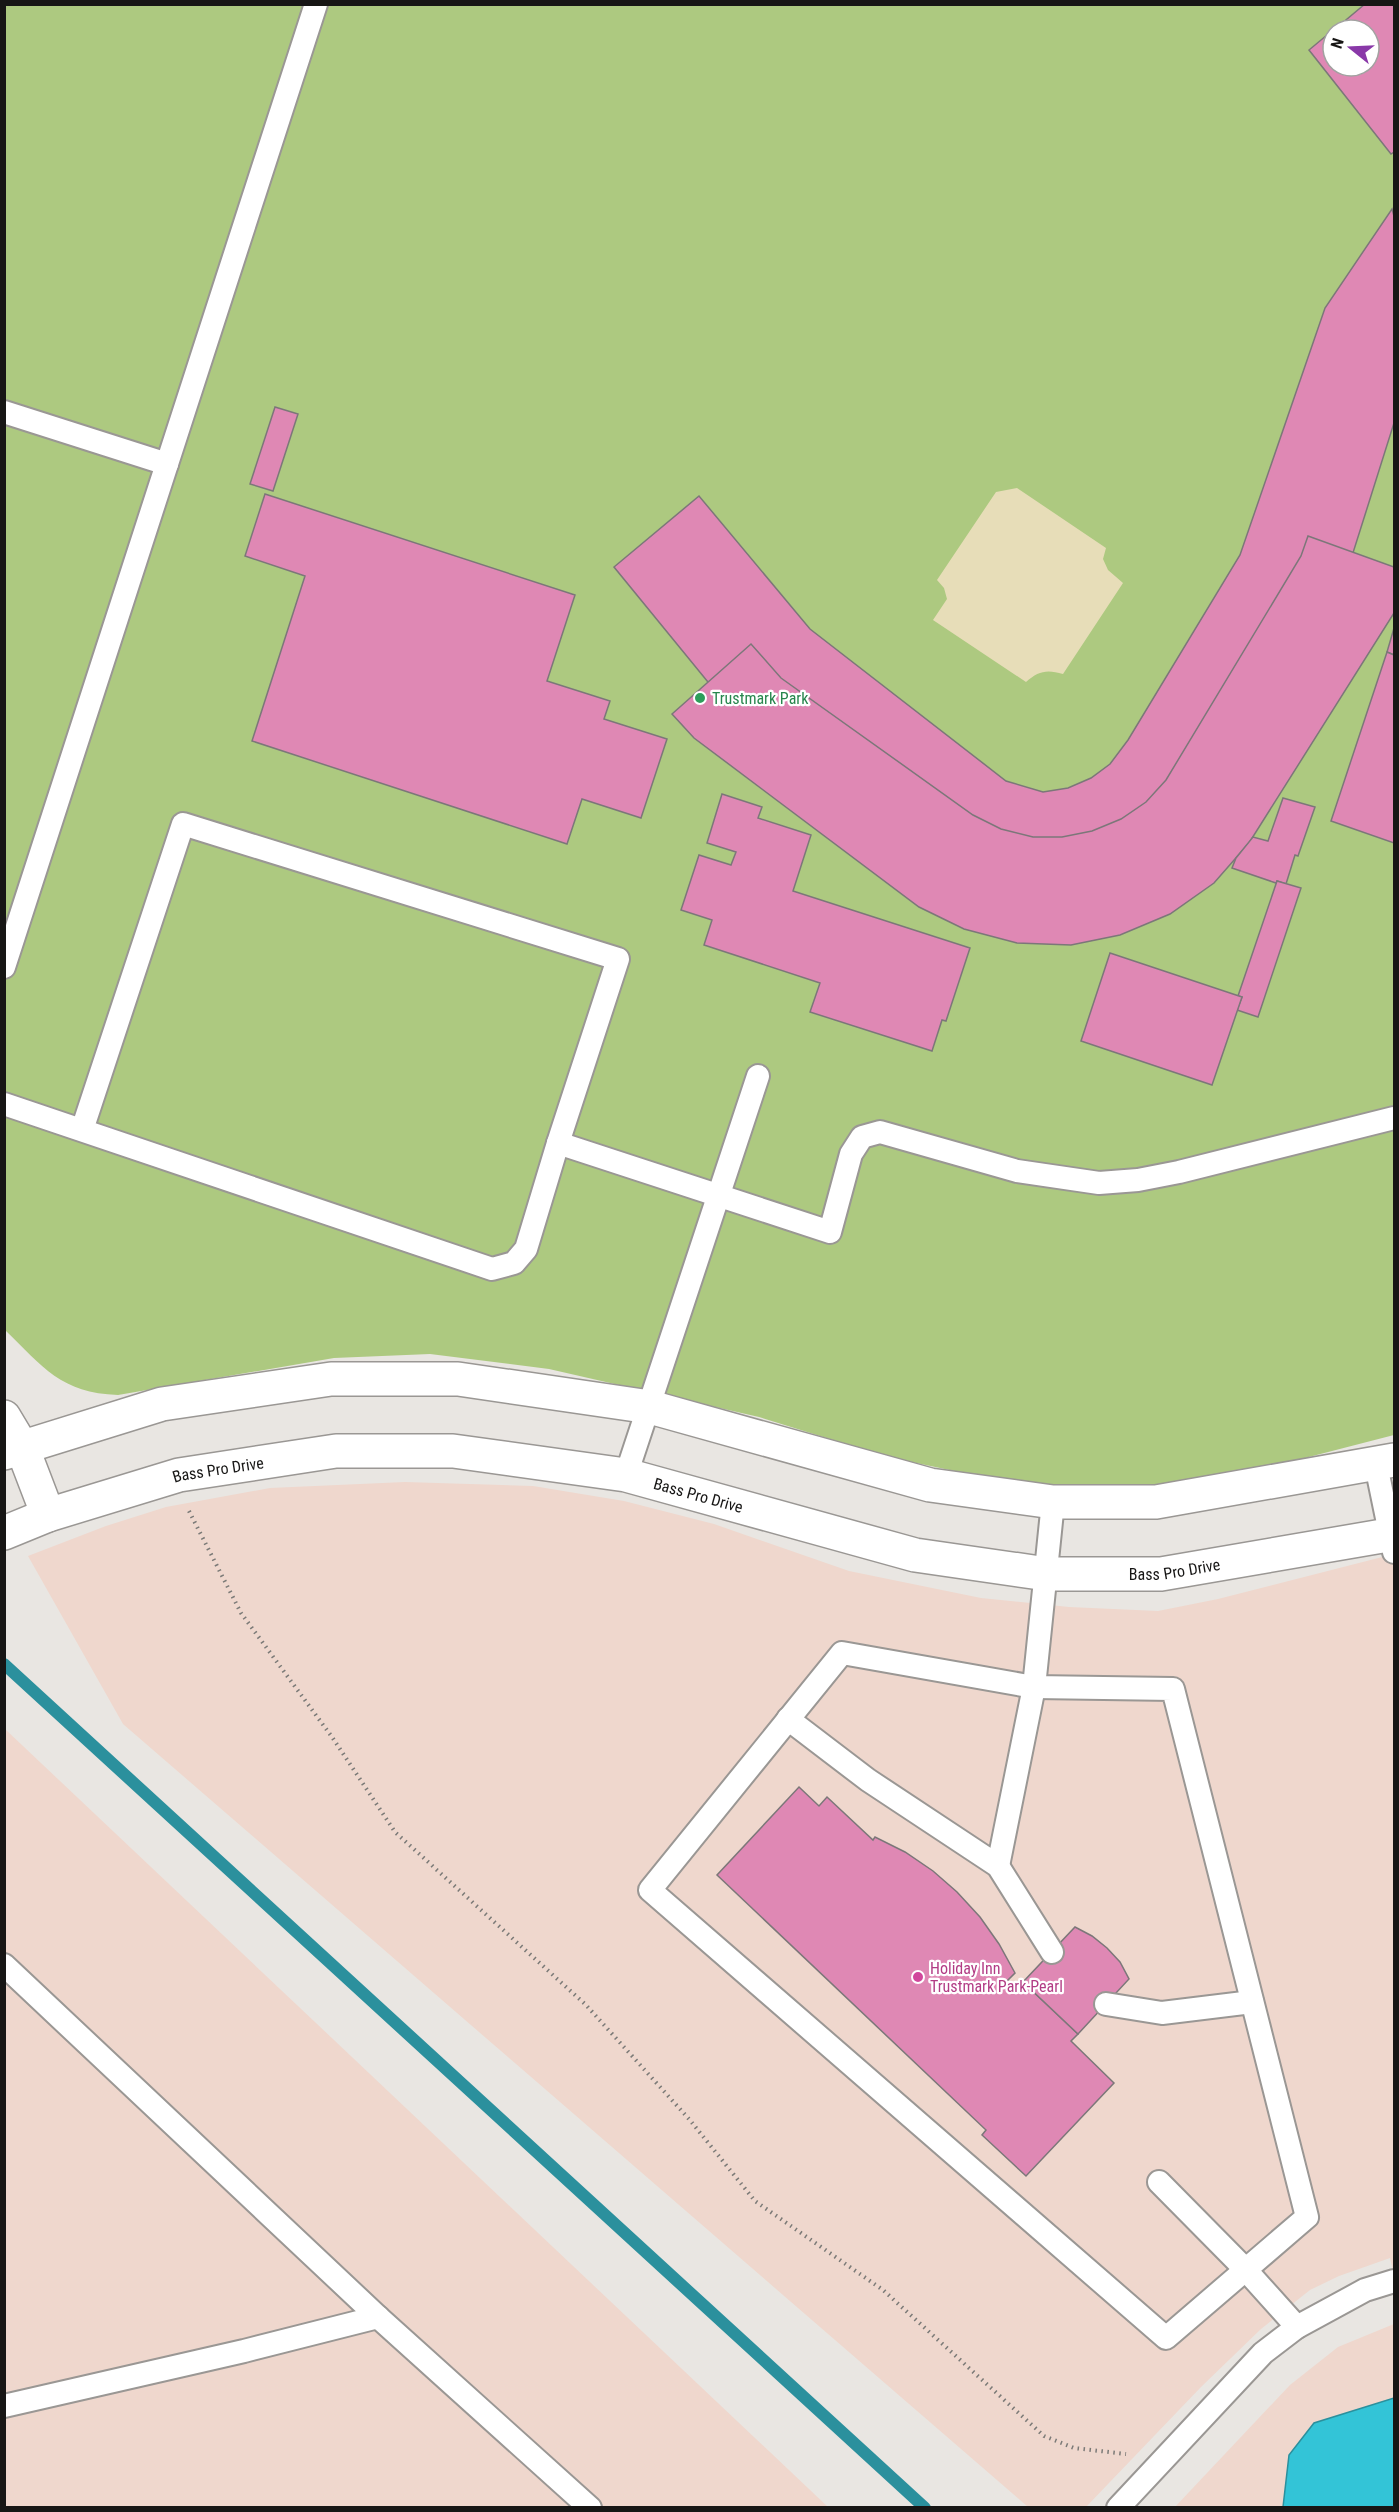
<svg xmlns="http://www.w3.org/2000/svg" width="1399" height="2512" viewBox="0 0 1399 2512" font-family="'Roboto Condensed',sans-serif">
<rect width="100%" height="100%" fill="#e9e6e2"/>
<g fill="#efd7cd">
<polygon points="405,1482 533,1486 624,1501 714,1524 849,1571 981,1598 1069,1607 1158,1611 1218,1599 1394,1554 1394,2275 1390,2258 1339,2276 1310,2290 1261,2329 1201,2387 1086,2507 1028,2507 123,1724 28,1556 106,1526 166,1507 270,1488"/>
<polygon points="5,1729 828,2507 5,2507"/>
<polygon points="1394,2324 1394,2507 1174,2508 1290,2385 1338,2347"/>
</g>
<path fill="#adc980" fill-rule="evenodd" d="M4,5H1394V1435L1255,1471L1141,1487L1011,1483L888,1457L759,1417L549,1369L430,1354L334,1358L118,1395C61,1393 43,1367 5,1330ZM1333,30H1369V66H1333Z"/>
<path fill="#e7ddb8" d="M1017,488L1106,548L1103,559L1108,570L1123,583L1063,674C1047,669 1038,671 1026,682L933,620L947,599L944,588L937,580L996,492Z"/>
<polygon fill="#33c4d7" stroke="#2b909d" stroke-width="1.5" points="1394,2398 1394,2507 1283,2507 1289,2455 1314,2423"/>
<g fill="none" stroke-linecap="round" stroke-linejoin="round">
<polyline stroke="#2b909d" stroke-width="12" points="4,1664 925,2508"/>
</g>
<g fill="#df88b4" stroke="#7c7779" stroke-width="1.5">
<polygon points="1365,4 1394,4 1394,152 1391,154 1309,50 1333,30 1333,66 1369,66 1369,30 1334,30"/>
<polygon points="1392,209 1394,216 1394,423 1340,594 1211,816 1181,848 1147,874 1107,890 1065,896 1022,895 979,884 943,866 721,698 614,567 699,496 810,629 1006,781 1043,792 1068,788 1091,778 1110,764 1128,740 1240,555 1325,308"/>
<polygon points="275,407 298,414 273,491 250,484"/>
<polygon points="265,494 575,595 547,681 610,701 604,719 667,739 641,818 582,799 567,844 252,741 305,576 245,556"/>
<polygon points="1308,536 1394,567 1394,613 1249,843 1214,883 1170,914 1120,935 1071,945 1017,943 964,929 919,907 694,738 672,714 751,644 781,678 973,815 1001,829 1033,837 1062,837 1092,831 1121,819 1146,802 1166,780 1301,556"/>
<polygon points="1394,628 1394,655 1387,652"/>
<polygon points="1387,652 1394,655 1394,843 1331,821"/>
<polygon points="722,794 762,807 758,818 811,835 793,891 970,948 946,1021 942,1020 932,1051 810,1012 820,983 704,945 712,920 681,910 699,855 731,865 736,852 707,843"/>
<polygon points="1283,798 1315,807 1298,856 1295,855 1286,884 1277,881 1276,883 1232,868 1236,858 1253,837 1268,841"/>
<polygon points="1277,881 1301,888 1258,1017 1237,1010 1242,997 1238,996"/>
<polygon points="1110,953 1242,997 1212,1085 1081,1041"/>
<polygon points="799,1787 819,1806 827,1797 873,1840 875,1837 905,1852 933,1871 957,1892 980,1917 999,1944 1015,1973 1006,1982 1015,1990 1023,1982 1078,2034 1071,2041 1114,2083 1026,2176 982,2135 986,2130 717,1875"/>
<polygon points="1075,1927 1092,1936 1107,1948 1120,1962 1129,1979 1078,2034 1023,1982"/>
</g>
<g fill="none" stroke-linecap="round" stroke-linejoin="round">
<defs>
<g id="service">
<polyline points="4,412 167,464"/>
<polyline points="4,967 316,4"/>
<polyline points="4,1104 492,1269 514,1263 526,1249 558,1143 618,959 183,824 82,1130"/>
<polyline points="558,1143 830,1232 851,1154 862,1137 880,1132 1017,1171 1099,1183 1138,1180 1179,1172 1394,1118"/>
<polyline points="1376,1465 1394,1552"/>
<polyline points="626,1475 758,1076"/>
<polygon points="842,1653 1034,1687 1173,1689 1307,2217 1166,2338 650,1890"/>
<polyline points="788,1719 868,1780 998,1866 1052,1952"/>
<polyline points="998,1866 1034,1687 1053,1502"/>
<polyline points="4,1965 378,2317 590,2508"/>
<polyline points="1106,2004 1162,2013 1252,2002"/>
<polyline points="1159,2182 1245,2269 1297,2327"/>
<polyline points="4,2406 244,2351 378,2317"/>
<polyline points="1118,2508 1263,2353 1297,2327 1365,2290 1394,2281"/>
</g>
<polyline id="minor" points="4,1417 22,1447 48,1515"/>
<g id="tertiary">
<polyline points="4,1453 162,1404 331,1379 458,1379 650,1407 930,1485 1053,1502 1156,1502 1394,1460"/>
<path id="s1" d="M4,1533L48,1515L179,1475L336,1451H453L626,1475L915,1555L1047,1574H1161L1394,1534"/>
</g>
</defs>
<use href="#service" stroke="#9a9794" stroke-width="26"/>
<use href="#minor" stroke="#9a9794" stroke-width="36"/>
<use href="#tertiary" stroke="#9a9794" stroke-width="36"/>
<polyline stroke="#7b7a77" stroke-width="4" stroke-dasharray="1.5 4.5" stroke-linecap="butt" points="189,1511 241,1613 332,1737 395,1832 586,2005 689,2119 755,2201 883,2290 1044,2436 1074,2448 1126,2454"/>
<use href="#service" stroke="#fff" stroke-width="22"/>
<use href="#minor" stroke="#fff" stroke-width="33"/>
<use href="#tertiary" stroke="#fff" stroke-width="33"/>
</g>
<circle fill="#2e9e5b" stroke="#fff" stroke-width="2" cx="700" cy="698" r="6"/>
<circle fill="#d1479c" stroke="#fff" stroke-width="2" cx="918" cy="1977" r="6"/>
<g text-anchor="middle" dominant-baseline="central" stroke-width="4.5" stroke-linejoin="round" paint-order="stroke">
<g font-size="16" fill="#27864d" stroke="#fff" text-anchor="start">
<text x="712" y="698">Trustmark Park</text>
</g>
<g font-size="16" fill="#171615" stroke="#fff">
<text stroke="none"><textPath href="#s1" startOffset="224">Bass Pro Drive</textPath></text>
<text stroke="none"><textPath href="#s1" startOffset="710">Bass Pro Drive</textPath></text>
<text stroke="none"><textPath href="#s1" startOffset="1196">Bass Pro Drive</textPath></text>
</g>
<g font-size="16" fill="#b23c85" stroke="#fff" text-anchor="start">
<text x="930" y="1968">Holiday Inn<tspan x="930" dy="18">Trustmark Park-Pearl</tspan></text>
</g>
</g>
<rect width="1399" height="2512" fill="none" stroke="#171615" stroke-width="12"/>
<g transform="translate(1351 48) rotate(288)"><circle r="28" fill="#ffffff" stroke="#a2a2a1" stroke-width="1.5"/>
<path d="M0-4.5L10 22L0 15L-10 22Z" fill="#8938a8"/>
<text y="-9" font-size="16" font-weight="bold" text-anchor="middle" fill="#171615">N</text>
</g>
</svg>
